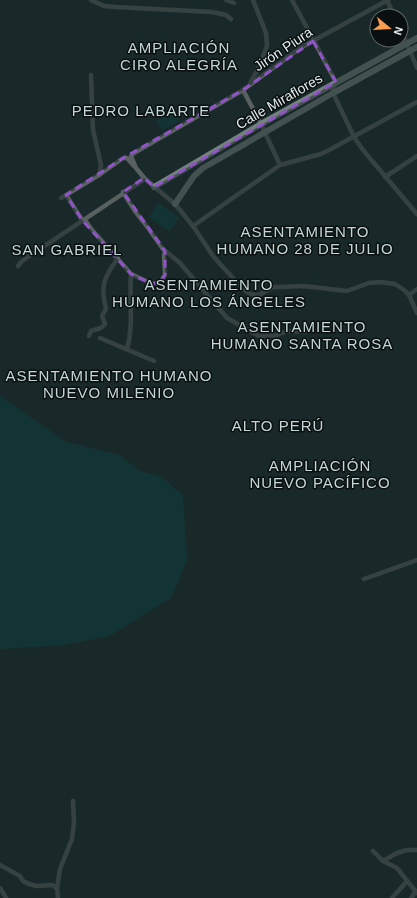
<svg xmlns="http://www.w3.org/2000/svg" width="417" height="898" viewBox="0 0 417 898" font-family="Arial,sans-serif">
<rect width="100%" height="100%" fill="#1a2929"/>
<g fill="#0d4241">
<polygon points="173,110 180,120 163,130 156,121"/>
<polygon points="158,203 179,218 170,231 149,217"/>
<polygon points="0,396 66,442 120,455 139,471 162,477 183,496 187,560 171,598 109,636 64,645 0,649"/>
</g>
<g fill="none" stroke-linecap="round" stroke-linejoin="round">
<g stroke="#596060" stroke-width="4.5">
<polyline points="91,0 104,6 115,7 212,12 226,15 231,19"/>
<polyline points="226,0 234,3"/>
<polyline points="292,0 336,82 333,88 333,93 354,137 363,150 417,214"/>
<polyline points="387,0 394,16"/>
<polyline points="388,0 300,48 243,90 134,153 131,156 136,168 145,179 175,204 193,226 213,256 241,287 250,294 256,295 259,295 273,287 281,287 303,286 347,291 369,283 380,282 395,284 404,290 409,295 417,313"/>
<polyline points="401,30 417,68"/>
<polyline points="91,75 93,130 101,165 99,175"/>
<polyline points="250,83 258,69 267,46 266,33 253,0"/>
<polyline points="245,88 243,90 261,124 280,165"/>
<polyline points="385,177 417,156"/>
<polyline points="123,192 135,211 146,225 163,249 180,263 227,318 259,336 277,335 287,331 305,332"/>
<polyline points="66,195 82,220"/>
<polyline points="61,198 99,175 123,158 127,158 134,166"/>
<polyline points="85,220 92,230 131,274 152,284 156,284 161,281 165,275 164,256 165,251"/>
<polyline points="193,226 280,165 321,154 331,149 417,102"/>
<polyline points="18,266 22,261 145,179"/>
<polyline points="409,295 417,289"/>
<path d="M89,336L91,331L101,328L105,324L102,316L106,309C100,286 104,277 118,258"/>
<polyline points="100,338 154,361"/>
<path d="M127,349C134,324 129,299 131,274"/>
<polyline points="364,579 417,560"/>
<polyline points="373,851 383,861 397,868 417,893"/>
<polyline points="383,861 397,853 407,850 417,850"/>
<polyline points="0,865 20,876 23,881 29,884 36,886 52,885 57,888"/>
<polyline points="0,888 6,898"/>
<polyline points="58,898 57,888 60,869 72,839 74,823 73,801"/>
<polyline points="392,898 407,881"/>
<polyline points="411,898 416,891"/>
</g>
<g stroke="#758080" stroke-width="6">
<polyline points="154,187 261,124 417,38"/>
<polyline points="175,204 194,176 203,168 333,93 417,47"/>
</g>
</g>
<path d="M0 0H417V898H0ZM313,41L336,82L154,187L144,178L123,192L165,251V275L161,281L152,284L131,274L82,220L66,195L123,158L243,90Z" fill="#1a2929" fill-opacity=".55" fill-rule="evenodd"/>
<path fill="none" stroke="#9053c8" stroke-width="3" stroke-dasharray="8 5" stroke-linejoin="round" d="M313,41L336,82L154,187L144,178L123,192L165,251V275L161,281L152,284L131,274L82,220L66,195L123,158L243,90Z"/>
<g text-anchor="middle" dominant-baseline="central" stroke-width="3" stroke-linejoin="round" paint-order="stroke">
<g font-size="14" fill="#e4eded" stroke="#0a1010">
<text transform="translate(283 49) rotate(-34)">Jirón Piura</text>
<text transform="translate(279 101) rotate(-30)">Calle Miraflores</text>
</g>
<g font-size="15" letter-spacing="1" fill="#c4d6d6" stroke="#0a1010">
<text x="179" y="47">AMPLIACIÓN<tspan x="179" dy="17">CIRO ALEGRÍA</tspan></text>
<text x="141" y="110">PEDRO LABARTE</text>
<text x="305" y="231">ASENTAMIENTO<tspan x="305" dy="17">HUMANO 28 DE JULIO</tspan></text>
<text x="67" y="249">SAN GABRIEL</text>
<text x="209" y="284">ASENTAMIENTO<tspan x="209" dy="17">HUMANO LOS ÁNGELES</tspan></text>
<text x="302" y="326">ASENTAMIENTO<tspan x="302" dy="17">HUMANO SANTA ROSA</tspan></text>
<text x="109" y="375">ASENTAMIENTO HUMANO<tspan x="109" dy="17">NUEVO MILENIO</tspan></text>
<text x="278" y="425">ALTO PERÚ</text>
<text x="320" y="465">AMPLIACIÓN<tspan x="320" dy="17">NUEVO PACÍFICO</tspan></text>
</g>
</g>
<g transform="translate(389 28) rotate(108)"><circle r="19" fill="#0a1010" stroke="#616868"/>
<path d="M0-3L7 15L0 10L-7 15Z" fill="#fc9e52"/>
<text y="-6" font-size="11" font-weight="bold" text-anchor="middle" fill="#e4eded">N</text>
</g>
</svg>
